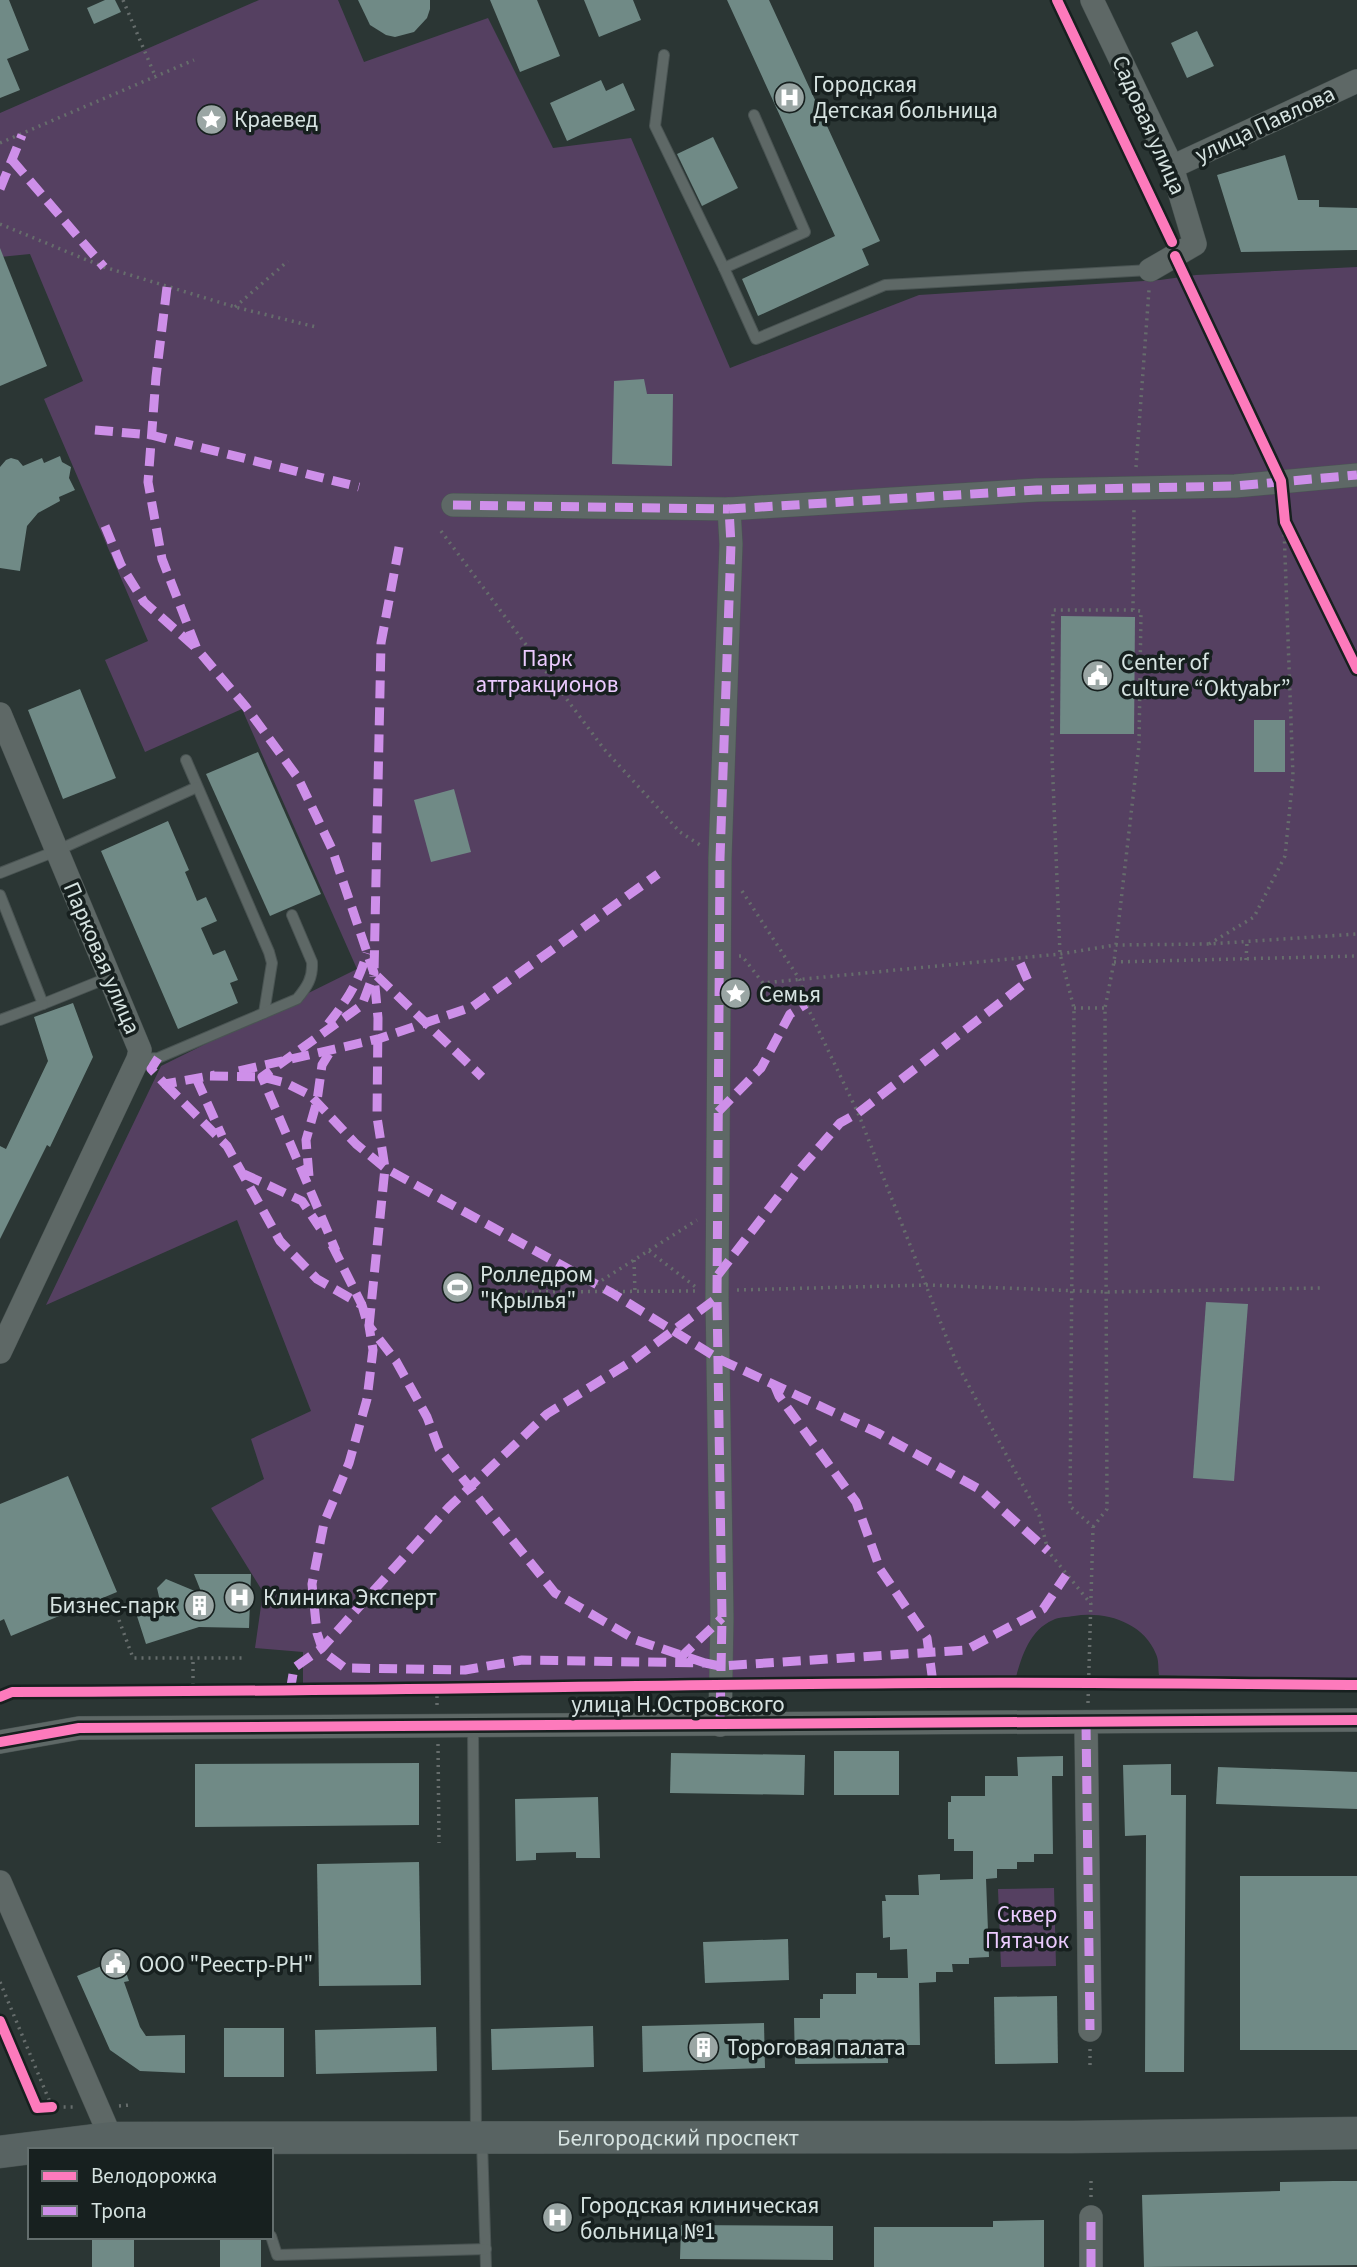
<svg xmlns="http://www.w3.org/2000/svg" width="1357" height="2267" viewBox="0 0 1357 2267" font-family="'Source Sans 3',sans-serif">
<rect width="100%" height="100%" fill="#2b3634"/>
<g fill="#554061">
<path d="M259,0H338L364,62L488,18L553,148L631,138L730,368L919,295L1160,280L1196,275L1357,267V1679L1159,1675C1158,1669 1159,1660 1156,1654C1143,1622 1105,1611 1074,1616C1068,1617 1058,1617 1053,1620C1030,1630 1022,1655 1016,1677L303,1684V1652L255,1648L263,1592L211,1508L264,1479L251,1439L311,1411L237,1220L46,1305L161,1066L357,969L242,709L145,752L105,660L148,641L44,399L83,381L30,254L0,257V113Z"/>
<polygon points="1054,1888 1056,1966 1001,1967 998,1889"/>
</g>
<g fill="#708a86">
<polygon points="0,0 9,0 29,50 7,59 20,90 0,98"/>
<polygon points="105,0 115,0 121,12 94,24 87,8"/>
<polygon points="358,0 430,0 430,9 427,18 414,32 395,37 386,35 370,25"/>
<polygon points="490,0 537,0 560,56 520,72"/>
<polygon points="584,0 633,0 641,20 599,37"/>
<polygon points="727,0 769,0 880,241 862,249 869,265 758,316 742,279 835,236"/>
<polygon points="1197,31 1214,66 1187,78 1171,43"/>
<polygon points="601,80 606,91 623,83 635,110 567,141 550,103"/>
<polygon points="713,137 738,188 702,206 677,154"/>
<polygon points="1285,155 1298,200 1319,200 1319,207 1357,208 1357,250 1241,252 1217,175"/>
<polygon points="0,248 47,366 0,386"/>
<polygon points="644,379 647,394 673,394 672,466 612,464 614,381"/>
<polygon points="60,456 62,462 71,467 69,478 75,490 59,497 60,501 38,513 27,526 20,571 0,568 0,467 6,460 11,458 18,460 23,466 42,458 44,463"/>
<polygon points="1061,616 1135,617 1134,734 1060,734"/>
<polygon points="80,689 116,778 63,799 28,710"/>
<rect x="1254" y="720" width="31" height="52"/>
<polygon points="258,752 321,894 270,916 206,774"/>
<polygon points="454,789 471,852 431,862 414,800"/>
<polygon points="168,821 189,870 185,872 197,901 206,897 217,921 201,928 213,955 225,950 238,980 230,983 238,1003 178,1029 101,851"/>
<polygon points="73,1003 93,1057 50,1147 47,1145 0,1239 0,1146 6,1149 48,1061 34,1017"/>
<polygon points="1206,1302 1248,1304 1234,1481 1193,1478"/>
<polygon points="68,1476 117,1592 11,1636 4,1619 0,1621 0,1504"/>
<polygon points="194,1574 251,1574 249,1628 199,1627 146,1644 135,1610 160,1601 157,1588 166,1579 202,1594"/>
<rect x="834" y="1751" width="65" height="44"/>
<polygon points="671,1753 805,1755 804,1795 670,1793"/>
<polygon points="1063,1756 1063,1776 1052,1776 1053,1854 1034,1854 1034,1862 1017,1862 1017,1869 997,1869 997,1878 986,1879 989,1957 969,1958 969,1964 952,1964 953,1972 936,1972 936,1982 919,1983 920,2045 906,2045 906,2056 888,2056 888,2063 795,2064 794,2018 820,2018 820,1999 823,1999 823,1994 856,1994 856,1973 877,1973 877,1978 908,1978 907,1949 890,1950 890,1937 883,1938 882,1901 886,1901 885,1895 919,1895 918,1875 940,1874 940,1880 973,1879 973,1851 954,1851 954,1839 948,1839 948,1802 951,1802 951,1796 985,1796 985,1776 1018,1776 1017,1757"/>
<polygon points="419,1763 419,1825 195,1827 195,1764"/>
<polygon points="1171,1764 1171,1795 1186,1795 1184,2072 1145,2072 1146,1835 1125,1836 1123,1765"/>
<polygon points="1218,1767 1357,1772 1357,1809 1216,1804"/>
<polygon points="598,1797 600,1858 576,1858 576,1852 536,1853 536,1860 516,1861 515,1799"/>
<polygon points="419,1862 421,1985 319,1986 317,1864"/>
<rect x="1240" y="1876" width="117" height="174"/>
<polygon points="788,1939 789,1980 705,1983 703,1942"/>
<polygon points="121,1958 129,1981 124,1982 140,2027 146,2036 185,2035 185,2073 140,2071 110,2050 77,1976"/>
<polygon points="1057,1996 1058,2063 995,2064 994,1997"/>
<polygon points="764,2023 765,2068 643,2072 642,2026"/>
<polygon points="593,2026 594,2067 492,2070 491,2029"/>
<polygon points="436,2027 437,2071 316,2074 315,2030"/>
<rect x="224" y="2028" width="60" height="49"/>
<polygon points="1334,2181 1357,2181 1357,2265 1144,2267 1142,2195 1280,2191 1280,2182"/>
<polygon points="1044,2220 1044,2267 874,2267 874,2227 993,2227 993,2221"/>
<polygon points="681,2225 833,2226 833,2260 680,2259"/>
<rect x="92" y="2237" width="42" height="30"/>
<rect x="220" y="2237" width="41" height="30"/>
</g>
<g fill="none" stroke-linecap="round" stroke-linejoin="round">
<defs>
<g id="lane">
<polyline points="664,55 655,126 724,268"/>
<polyline points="754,115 805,232 724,268 756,339 885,285 1150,270"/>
<polyline points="186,760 269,952 272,963 264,1013"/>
<polyline points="0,873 56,851 197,787"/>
<polyline points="0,895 43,1004 110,977"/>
<polyline points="0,1020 43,1004"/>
<path d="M138,1059L158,1058L297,999C307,987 313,978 312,962L292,915"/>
<polyline points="473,1726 476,2136"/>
<polyline points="482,2141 486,2267"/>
<polyline points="271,2236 277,2255 486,2249"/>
</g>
<g id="street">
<polyline points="1092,0 1172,167 1195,244 1150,270"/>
<polyline points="1172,167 1357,81"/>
<polyline points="453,505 729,509"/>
<polyline points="0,714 140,1050 138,1059 0,1352"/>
<polyline points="1086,1722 1090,2030"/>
<polyline points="720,1725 722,1618 717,1298 720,858 731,544 729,509 1037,490 1235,486 1357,475"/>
<polyline points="0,1742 79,1728 1357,1720"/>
<polyline points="0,1882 111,2138"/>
<polyline points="1091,2267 1091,2217"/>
</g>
<g id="secondary">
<path id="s1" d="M0,2152L111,2138L1072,2137L1357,2133"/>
</g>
</defs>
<use href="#lane" stroke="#4a5453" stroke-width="12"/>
<use href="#street" stroke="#4a5453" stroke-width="24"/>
<use href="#secondary" stroke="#4a5453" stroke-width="33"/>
<g stroke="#666d6c" stroke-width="3.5" stroke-dasharray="2 5" stroke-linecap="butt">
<polyline points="123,0 156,78"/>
<polyline points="0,143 194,60"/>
<polyline points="0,224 104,267 235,307 316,327"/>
<polyline points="1183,274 1273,463"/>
<polyline points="235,307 288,261"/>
<polyline points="1136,467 1149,290"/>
<polyline points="1286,524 1357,669"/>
<polyline points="441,531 604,749 680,832 700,845"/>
<polyline points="742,891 800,980 806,1004 858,1113 957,1364 1039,1515 1048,1551 1091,1604"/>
<polyline points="1209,944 1254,917 1285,856 1293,776 1283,500"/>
<polyline points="739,956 742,956 763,983 1060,954 1115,945 1209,944 1357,934"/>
<polyline points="1246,960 1247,942"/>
<polyline points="1114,962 1357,956"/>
<polyline points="1074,1008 1105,1008"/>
<polyline points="649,1251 697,1288"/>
<polyline points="634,1260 635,1293"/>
<polyline points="596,1284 697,1220"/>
<polyline points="737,1290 927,1285 1107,1292 1323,1288"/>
<polyline points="518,1292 698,1291"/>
<polyline points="1093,1527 1107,1509 1105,1008 1114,962 1139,745 1141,611 1133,610 1134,506"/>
<polyline points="119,1620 133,1658 243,1658"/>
<polyline points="740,1685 1089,1683 1357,1685"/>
<polyline points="437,1689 437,1705"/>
<polyline points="193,1692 193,1657"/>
<polyline points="0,1697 12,1692 290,1692 700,1685"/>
<polyline points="1088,1703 1093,1527 1070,1506 1074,1008 1060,954 1052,756 1053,610 1133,610"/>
<polyline points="438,1744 439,1843"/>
<polyline points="0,1982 52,2107 76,2107"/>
<polyline points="1090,2049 1090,2068"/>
<polyline points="119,2106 130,2105"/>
<polyline points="1091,2181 1091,2197"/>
</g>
<use href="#lane" stroke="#5e6866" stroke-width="10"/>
<use href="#street" stroke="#5e6866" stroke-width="23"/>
<use href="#secondary" stroke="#586362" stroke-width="32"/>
<g stroke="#ce8fe9" stroke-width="9" stroke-dasharray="18 9" stroke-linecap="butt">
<polyline points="12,160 104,267"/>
<polyline points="0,189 22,135"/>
<polyline points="167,287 156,377 148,482 162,559 197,649 246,707 298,778 332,849 374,973 362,1005 262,1077 336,1251"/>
<polyline points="95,430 151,435 359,487"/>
<polyline points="453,505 729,509"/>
<polyline points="105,526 121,565 144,602 195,647"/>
<polyline points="399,547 381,643 374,973 482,1077"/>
<path d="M328,1024C348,999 358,983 367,953"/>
<polyline points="158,1058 151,1069 165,1084 215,1075"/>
<polyline points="239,1071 378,1039 472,1007 658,874"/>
<polyline points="210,1076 262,1077 286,1083 310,1095 356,1144 385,1168 612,1293 719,1359 878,1433 979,1489 1048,1551"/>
<polyline points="196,1078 222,1136"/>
<polyline points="165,1084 227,1146 280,1241 317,1279 362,1305 366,1319"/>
<polyline points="718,1112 761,1068 790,1014 806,1004"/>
<polyline points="244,1174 302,1201 320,1228"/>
<polyline points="309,1176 306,1140 317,1101 322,1065 332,1049"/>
<polyline points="332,1245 362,1305"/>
<polyline points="718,1275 795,1175 840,1123 858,1113 1028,981 1018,958"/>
<polyline points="369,1326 385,1168 377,1117 378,1018 374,976"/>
<polyline points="774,1384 779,1396 856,1502 880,1569 927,1638 933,1683"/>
<polyline points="679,1659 722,1618"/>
<polyline points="705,1663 636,1640 555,1593 439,1449 427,1417 396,1361 369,1326 373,1350 367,1399 349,1463 324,1523 312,1584 317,1633 322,1648 326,1654 345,1668 465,1670 522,1660 705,1663 720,1666 966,1650 1043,1609 1066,1575"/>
<polyline points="290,1692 294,1668 322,1648 449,1507 547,1414 632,1361 717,1298"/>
<polyline points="1086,1722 1090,2030"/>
<polyline points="720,1725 722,1618 717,1298 720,858 731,544 729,509 1037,490 1235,486 1357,475"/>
<polyline points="1091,2267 1091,2217"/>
</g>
<defs>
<g id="cycleway">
<polyline points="1057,0 1172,242"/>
<polyline points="1175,256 1281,481 1285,522 1357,669"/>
<path d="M0,1697L12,1692C319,1692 625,1685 931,1683C1073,1682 1215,1684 1357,1685"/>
<polyline points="0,1742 79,1728 1357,1720"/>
<polyline points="0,2021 37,2108 52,2107"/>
</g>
</defs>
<use href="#cycleway" stroke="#17201f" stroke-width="15"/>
<use href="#cycleway" stroke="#fd7abc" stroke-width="10"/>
</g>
<defs>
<symbol id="hospital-disc" viewBox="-11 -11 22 22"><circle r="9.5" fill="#9aa6a4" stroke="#17201f"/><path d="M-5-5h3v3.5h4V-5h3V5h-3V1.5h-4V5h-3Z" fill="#fff"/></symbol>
<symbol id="sight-disc" viewBox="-11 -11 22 22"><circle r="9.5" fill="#9aa6a4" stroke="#17201f"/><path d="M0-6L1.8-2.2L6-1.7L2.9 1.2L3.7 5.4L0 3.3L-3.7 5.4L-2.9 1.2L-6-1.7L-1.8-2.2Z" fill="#fff"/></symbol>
<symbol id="civic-disc" viewBox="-11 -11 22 22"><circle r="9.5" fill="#9aa6a4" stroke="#17201f"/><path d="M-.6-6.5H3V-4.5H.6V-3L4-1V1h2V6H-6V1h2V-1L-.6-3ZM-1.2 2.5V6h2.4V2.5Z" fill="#fff"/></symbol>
<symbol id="stadium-disc" viewBox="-11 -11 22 22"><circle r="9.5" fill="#9aa6a4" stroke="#17201f"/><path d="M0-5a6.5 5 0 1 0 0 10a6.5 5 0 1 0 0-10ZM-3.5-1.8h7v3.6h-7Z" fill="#fff"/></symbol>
<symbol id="building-disc" viewBox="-11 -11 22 22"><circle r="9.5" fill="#9aa6a4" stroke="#17201f"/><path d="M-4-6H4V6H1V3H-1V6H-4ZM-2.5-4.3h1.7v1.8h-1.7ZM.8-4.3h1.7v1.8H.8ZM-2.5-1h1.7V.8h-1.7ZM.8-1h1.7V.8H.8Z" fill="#fff"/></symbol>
</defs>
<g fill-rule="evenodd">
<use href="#hospital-disc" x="772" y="80" width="35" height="35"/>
<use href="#sight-disc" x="194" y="102" width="35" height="35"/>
<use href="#civic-disc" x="1080" y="658" width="35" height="35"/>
<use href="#sight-disc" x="718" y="976" width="35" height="35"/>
<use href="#stadium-disc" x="440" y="1270" width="35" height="35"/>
<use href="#hospital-disc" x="222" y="1580" width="35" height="35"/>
<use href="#building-disc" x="182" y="1588" width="35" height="35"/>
<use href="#civic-disc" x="98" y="1946" width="35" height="35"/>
<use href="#building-disc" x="686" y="2030" width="35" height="35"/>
<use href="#hospital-disc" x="540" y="2200" width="35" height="35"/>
</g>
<g text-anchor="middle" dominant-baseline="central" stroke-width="7" stroke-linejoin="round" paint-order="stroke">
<g font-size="23" fill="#d6e3e1" stroke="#17201f" text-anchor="start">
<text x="813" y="84">Городская<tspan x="813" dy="26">Детская больница</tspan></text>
<text x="234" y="119">Краевед</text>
<text x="1121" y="662">Center of<tspan x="1121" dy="26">culture “Oktyabr”</tspan></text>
<text x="759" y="994">Семья</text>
<text x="480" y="1274">Ролледром<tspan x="480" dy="26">"Крылья"</tspan></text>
<text x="263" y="1597">Клиника Эксперт</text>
<text x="176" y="1605" text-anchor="end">Бизнес-парк</text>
<text x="139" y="1964">ООО "Реестр-РН"</text>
<text x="727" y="2047">Тороговая палата</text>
<text x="580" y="2205">Городская клиническая<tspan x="580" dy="26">больница №1</tspan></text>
</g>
<g font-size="23" fill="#d6e3e1" stroke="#17201f">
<text transform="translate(1265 124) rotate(-25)">улица Павлова</text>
<text transform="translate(1149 125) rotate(66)">Садовая улица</text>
<text transform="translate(102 958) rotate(67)">Парковая улица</text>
<text x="678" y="1704">улица Н.Островского</text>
<text stroke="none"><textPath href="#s1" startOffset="679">Белгородский проспект</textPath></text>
</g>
<g font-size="23" fill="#ebcafe" stroke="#17201f">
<text x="547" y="658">Парк<tspan x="547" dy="26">аттракционов</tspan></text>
<text x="1027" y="1914">Сквер<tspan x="1027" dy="26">Пятачок</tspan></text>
</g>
</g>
<rect x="28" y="2148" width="245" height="91" fill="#17201f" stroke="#636e6d" stroke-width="2"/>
<rect x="42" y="2171" width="35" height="10" fill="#fd7abc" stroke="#636e6d" stroke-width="2"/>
<text x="91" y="2183" font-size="21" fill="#d6e3e1">Велодорожка</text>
<rect x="42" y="2206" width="35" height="10" fill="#ce8fe9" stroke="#636e6d" stroke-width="2"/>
<text x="91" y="2218" font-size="21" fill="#d6e3e1">Тропа</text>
</svg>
